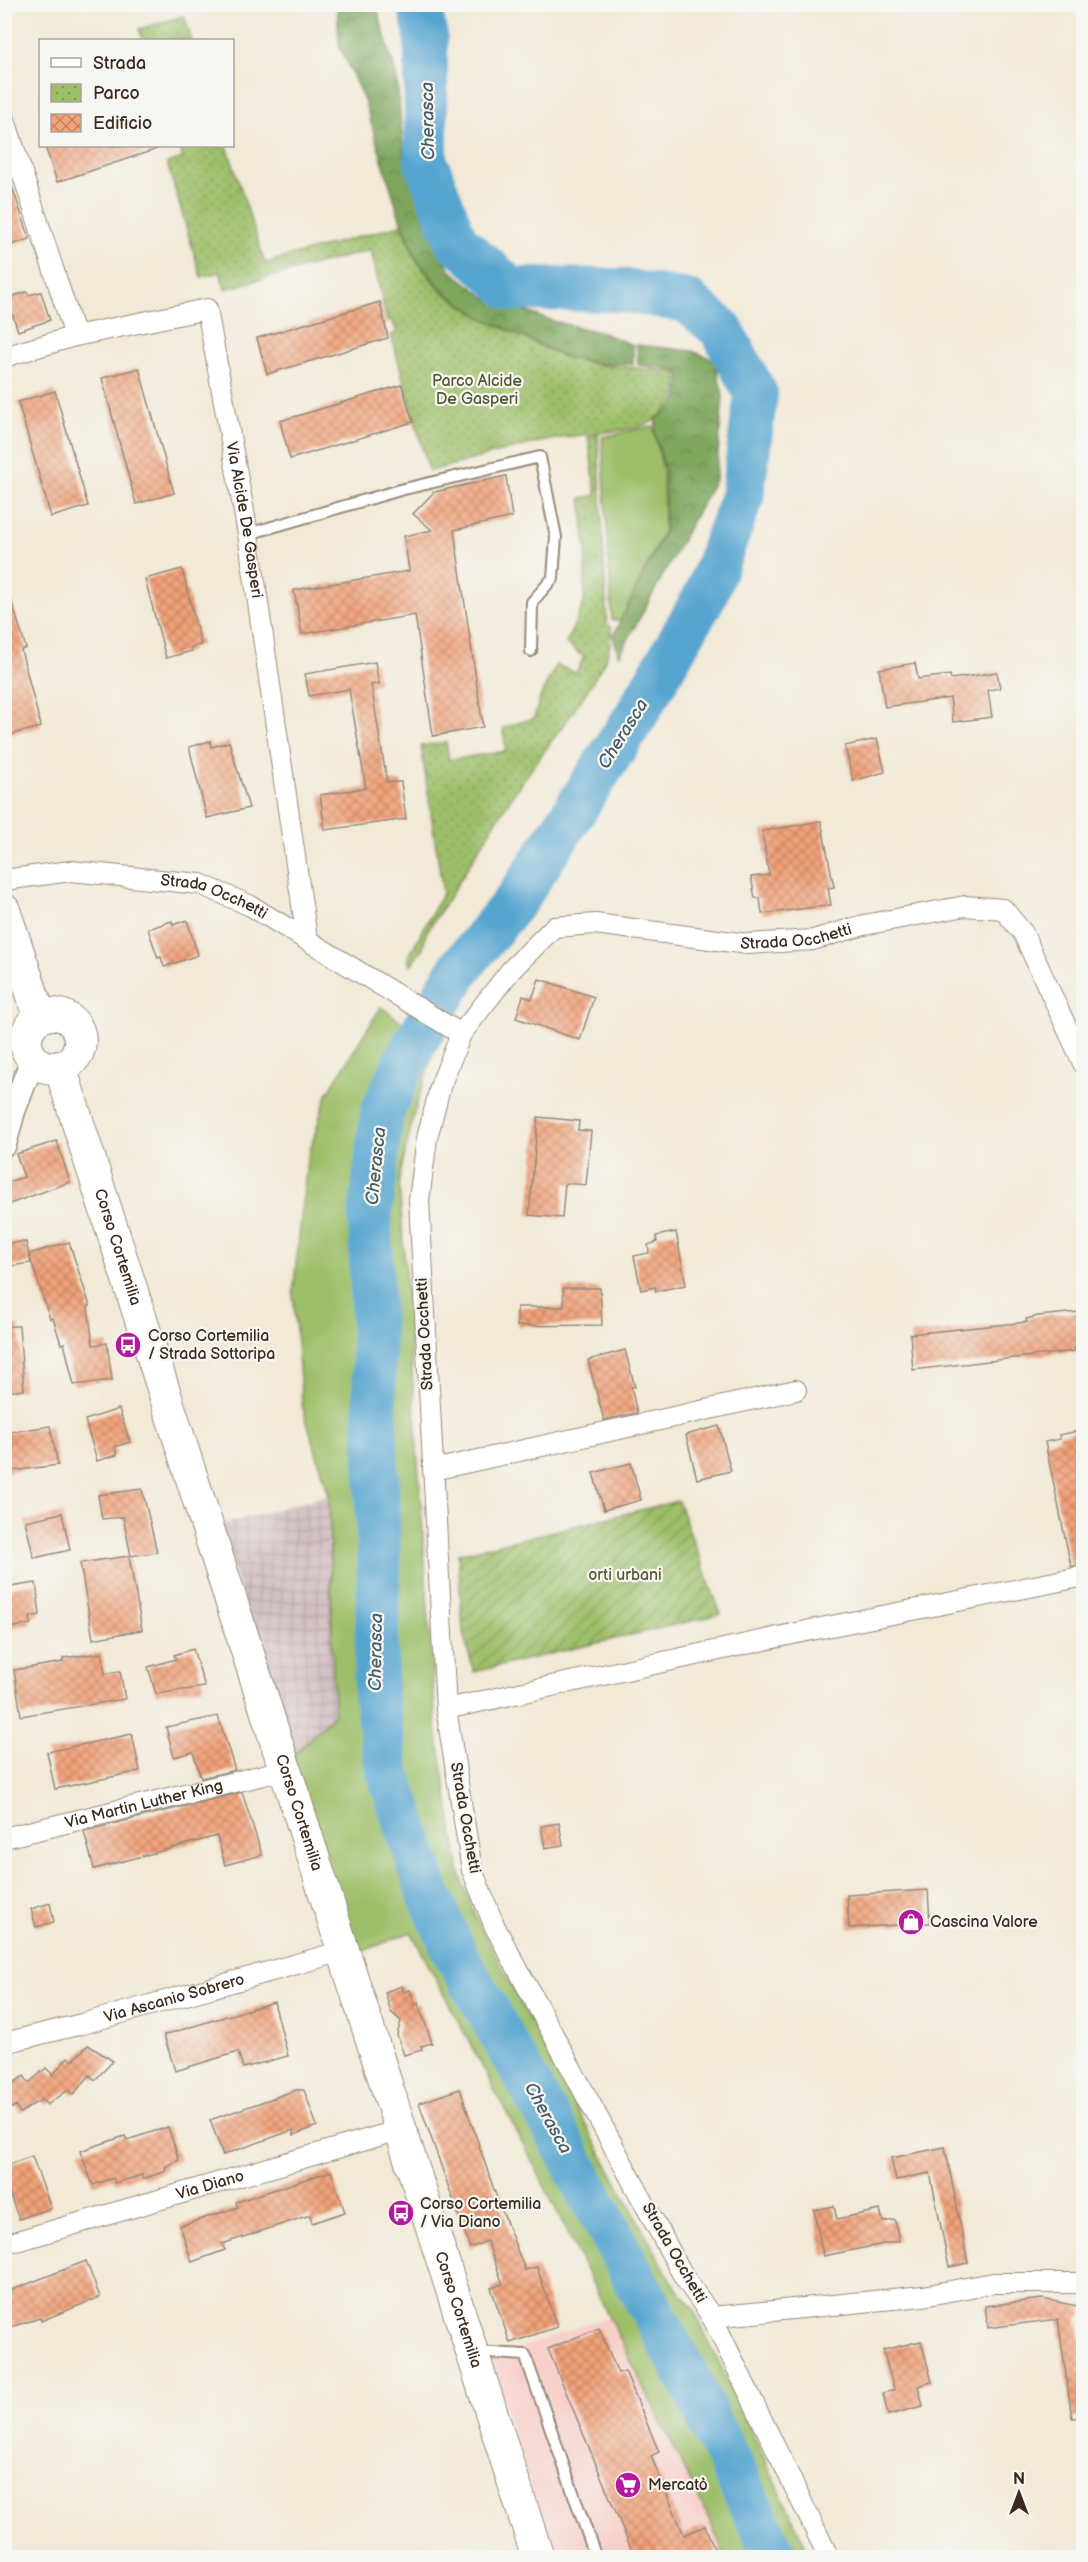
<svg xmlns="http://www.w3.org/2000/svg" width="1088" height="2562" viewBox="0 0 1088 2562" font-family="'Balsamiq Sans',sans-serif">
<defs>
<pattern id="industrial-grid" width="8" height="8" patternUnits="userSpaceOnUse" patternTransform="scale(1.5)"><rect width="8" height="8" fill="#d2bec2"/><path d="M0 4h8M4 0v8" fill="none" stroke="#b5a3a6"/></pattern>
<pattern id="forest-crowns" width="20" height="18" patternUnits="userSpaceOnUse" patternTransform="scale(1.5)"><rect width="20" height="18" fill="#7ea65d"/><path d="M2 6a3 3 0 1 1 6 0M12 15a3 3 0 1 1 6 0" fill="none" stroke="#68874c"/></pattern>
<pattern id="park-dots" width="8" height="8" patternUnits="userSpaceOnUse" patternTransform="scale(1.5)"><rect width="8" height="8" fill="#9dbf69"/><path d="M2 2h.1M6 6h.1" fill="none" stroke="#819b56" stroke-width="1.8" stroke-linecap="round"/></pattern>
<pattern id="garden-furrows" width="10" height="10" patternUnits="userSpaceOnUse" patternTransform="scale(1.5)"><rect width="10" height="10" fill="#9dbf69"/><path d="M-1 1l2-2M0 10L10 0M9 11l2-2" fill="none" stroke="#819b56"/></pattern>
<pattern id="building-cross-hatch" width="8" height="8" patternUnits="userSpaceOnUse" patternTransform="scale(1.5)"><rect width="8" height="8" fill="#f2a279"/><path d="M0 0l8 8M0 8l8-8" fill="none" stroke="#c58463"/></pattern>
</defs>
<rect width="100%" height="100%" fill="#f6f6f2"/>
<filter id="ink" filterUnits="userSpaceOnUse"><feTurbulence type="fractalNoise" baseFrequency=".0167" numOctaves="2"/><feDisplacementMap in="SourceGraphic" scale="12" xChannelSelector="R" yChannelSelector="G"/><feConvolveMatrix kernelMatrix="1 2 1 2 8 2 1 2 1" color-interpolation-filters="sRGB"/></filter>
<filter id="wash" filterUnits="userSpaceOnUse"><feTurbulence type="fractalNoise" baseFrequency=".008" numOctaves="4" result="noise"/><feDisplacementMap in="SourceGraphic" scale="24" xChannelSelector="R" yChannelSelector="G"/><feGaussianBlur stdDeviation="1.35" result="paint"/><feColorMatrix in="noise" values="0 0 0 0 0 0 0 0 0 0 0 0 0 0 0 0 0 1.4 0 .05"/><feComposite in="paint" operator="in"/></filter>
<g filter="url(#wash)">
<rect width="100%" height="100%" fill="#f2e9d6"/>
<polygon fill="#f7d0ca" points="608,2316 709,2519 725,2557 553,2557 489,2360"/>
<polygon fill="url(#industrial-grid)" points="329,1495 334,1715 292,1757 219,1525"/>
<g fill="#9dbf69" stroke="#6c7444" stroke-width="1.5">
<polygon points="653,426 663,471 664,530 621,621 612,620 602,437"/>
<polygon points="381,1007 435,1046 414,1113 399,1180 436,1727 460,1874 476,1918 569,2095 673,2284 693,2308 811,2557 725,2557 709,2519 530,2157 411,1932 354,1955 292,1757 334,1714 329,1495 302,1405 293,1294 307,1160 327,1094"/>
</g>
<g fill="url(#forest-crowns)" stroke="#5c683e" stroke-width="1.5">
<polygon points="337,5 376,5 397,78 404,158 430,229 450,270 485,297 553,321 603,333 633,345 633,364 603,364 566,357 481,317 442,290 417,260 399,215 365,103 339,45"/>
<path d="M637,345L693,351L715,360L723,396L716,478L619,656L613,636L665,530V471L655,434L656,420C673,408 686,392 678,370L638,365Z"/>
</g>
<g fill="url(#park-dots)" stroke="#6c7444" stroke-width="1.5">
<polygon points="184,16 192,40 143,40 139,29"/>
<path d="M179,146H227L265,263L401,225L416,260L441,291L480,317L566,358L601,365L676,372C683,391 668,410 653,421C640,431 585,434 567,437C521,444 475,460 429,471L391,335L397,333L392,320L387,321L371,250L225,289L220,272L201,277L167,163L183,158Z"/>
<path d="M598,436L607,624L611,627C611,637 610,649 606,658C583,703 550,742 521,783C488,832 459,884 426,933L423,948L410,966L408,957L443,893L421,746L446,742L449,760L506,751L503,728L534,718L541,695L556,665L576,673L584,657L566,643L584,603L586,551L581,498L595,496L596,493L588,437Z"/>
</g>
<polygon fill="url(#garden-furrows)" stroke="#6c7444" stroke-width="1.5" points="678,1501 721,1614 474,1672 463,1633 458,1554"/>
<g fill="none" stroke-linecap="round" stroke-linejoin="round">
<polyline stroke="#56a5d0" stroke-width="44" points="419,4 426,35 426,162 456,241 511,289 620,290 687,301 721,329 756,394 742,497 706,594 635,717 519,896 461,967 410,1051 382,1112 370,1217 379,1568 375,1695 387,1769 429,1894 456,1955 559,2137 695,2391 776,2558"/>
</g>
<g id="blocks">
<g fill="url(#building-cross-hatch)">
<polygon points="45,146 156,146 157,149 57,182"/>
<polygon points="8,175 30,239 4,247 4,176"/>
<polygon points="27,292 29,295 41,292 50,320 18,331 7,298"/>
<polygon points="380,302 388,338 267,374 257,338"/>
<polygon points="139,368 174,493 136,504 102,378"/>
<polygon points="402,385 413,422 290,459 280,421"/>
<polygon points="55,391 88,506 51,517 18,402"/>
<polygon points="506,476 512,517 454,530 483,727 433,736 415,615 302,634 294,590 409,571 404,536 432,530 413,514 434,492"/>
<polygon points="182,569 201,645 191,647 192,651 166,658 145,579"/>
<polygon points="9,593 26,648 21,650 41,727 8,735 4,722 5,594"/>
<polygon points="375,662 379,684 371,685 387,782 401,782 406,819 325,830 320,795 366,788 349,689 309,696 305,674"/>
<polygon points="915,663 918,679 950,675 951,679 997,672 1000,688 988,690 992,717 953,722 950,698 885,707 879,669"/>
<polygon points="877,739 885,772 853,781 845,746"/>
<polygon points="210,741 211,747 229,742 249,808 207,818 189,747"/>
<polygon points="821,821 834,887 828,888 831,905 762,914 760,898 755,898 751,877 769,875 762,831"/>
<polygon points="187,920 198,955 164,967 161,957 158,958 148,929 172,921 173,925"/>
<polygon points="539,979 594,997 580,1040 516,1018 523,996 532,999"/>
<polygon points="538,1117 579,1121 578,1130 591,1131 586,1185 565,1183 562,1218 529,1215"/>
<polygon points="57,1141 70,1182 4,1206 7,1182 24,1177 16,1154"/>
<polygon points="676,1232 686,1285 656,1291 655,1287 641,1290 634,1256 649,1253 648,1245 657,1242 656,1236"/>
<polygon points="26,1242 31,1263 4,1267 4,1243"/>
<polygon points="69,1242 90,1306 88,1307 93,1345 107,1343 112,1380 74,1385 64,1343 61,1344 53,1318 50,1319 29,1254"/>
<polygon points="563,1288 600,1288 602,1325 517,1326 517,1307 564,1307"/>
<polygon points="1079,1312 1083,1314 1083,1347 1074,1348 1075,1351 913,1370 910,1334 1027,1322 1026,1319 1038,1316"/>
<polygon points="4,1326 19,1326 24,1390 4,1392"/>
<polygon points="625,1350 635,1387 631,1387 637,1413 604,1420 588,1360"/>
<polygon points="119,1409 130,1442 115,1447 117,1455 97,1461 85,1420"/>
<polygon points="50,1426 58,1465 4,1472 4,1433"/>
<polygon points="719,1426 731,1471 697,1479 686,1435"/>
<polygon points="1083,1430 1083,1566 1071,1566 1045,1442 1060,1439 1059,1435"/>
<polygon points="631,1463 641,1500 604,1510 593,1473"/>
<polygon points="142,1489 157,1552 131,1556 123,1517 102,1519 98,1495"/>
<polygon points="62,1513 70,1550 34,1558 25,1521"/>
<polygon points="129,1556 142,1630 93,1639 80,1563"/>
<polygon points="36,1583 40,1615 30,1617 31,1624 9,1628 4,1588"/>
<polygon points="193,1649 205,1687 156,1694 148,1667 176,1659 174,1655"/>
<polygon points="102,1653 105,1674 120,1671 125,1699 21,1716 14,1670 63,1662 63,1658"/>
<polygon points="218,1716 235,1770 201,1778 193,1752 174,1757 166,1727"/>
<polygon points="132,1734 140,1771 55,1789 47,1752"/>
<polygon points="242,1792 262,1855 225,1865 217,1836 94,1869 84,1831"/>
<polygon points="559,1823 563,1845 545,1848 541,1826"/>
<polygon points="928,1890 930,1923 849,1928 847,1895"/>
<polygon points="50,1903 54,1922 36,1927 31,1909"/>
<polygon points="402,1986 404,1992 410,1990 415,2005 418,2003 432,2043 421,2046 422,2050 404,2055 397,2035 401,2021 391,2012 385,1992"/>
<polygon points="274,2002 288,2056 243,2068 238,2052 175,2071 164,2035"/>
<polygon points="88,2045 113,2061 95,2080 90,2075 73,2095 68,2090 47,2105 42,2099 20,2113 16,2106 4,2111 4,2089 24,2076 29,2083 46,2068 53,2075 68,2057 73,2061"/>
<polygon points="460,2089 494,2190 525,2270 537,2267 557,2327 510,2343 491,2288 503,2284 487,2241 470,2248 419,2103"/>
<polygon points="296,2090 304,2090 317,2126 294,2135 293,2130 223,2155 210,2120"/>
<polygon points="168,2127 179,2160 165,2167 166,2171 143,2179 142,2175 115,2183 113,2178 93,2185 80,2151 125,2136 127,2140"/>
<polygon points="945,2147 968,2263 949,2267 930,2173 896,2180 891,2158"/>
<polygon points="32,2156 51,2208 19,2219 4,2179 4,2166"/>
<polygon points="331,2171 345,2212 312,2223 310,2215 222,2244 225,2250 192,2262 180,2226 238,2207 236,2202"/>
<polygon points="834,2206 837,2219 880,2210 883,2222 895,2220 899,2241 823,2256 814,2210"/>
<polygon points="86,2261 100,2297 41,2321 40,2318 4,2329 4,2293"/>
<polygon points="1042,2299 1083,2307 1083,2316 1078,2317 1081,2340 1083,2340 1083,2417 1072,2418 1058,2319 988,2328 985,2306"/>
<polygon points="599,2328 618,2373 625,2371 659,2452 651,2456 684,2535 705,2526 718,2558 635,2558 548,2349"/>
<polygon points="921,2341 932,2382 918,2386 923,2406 888,2415 883,2393 894,2390 883,2350"/>
</g>
</g>
</g>
<g filter="url(#ink)">
<use href="#blocks" fill-opacity="0" stroke="#968a7a" stroke-width="1.5"/>
<g fill="none" stroke-linecap="round" stroke-linejoin="round">
<defs>
<g id="service">
<polyline points="248,534 400,490 540,457 556,537 553,578 532,602 531,651"/>
<polyline points="476,2352 525,2355 596,2558"/>
</g>
<g id="minor">
<polyline points="4,117 75,336"/>
<path id="s1" d="M4,357L75,336L207,309L248,534L307,939"/>
<path id="s2" d="M4,880L71,871L200,884L251,906L461,1034"/>
<polyline points="4,1041 26,1039"/>
<polyline points="433,1470 796,1390"/>
<polyline points="446,1709 811,1630 1080,1577"/>
<path id="s3" d="M4,1838L284,1770"/>
<path id="s4" d="M4,2043L82,2024L343,1951"/>
<path id="s5" d="M17,2241L403,2129"/>
<polyline points="712,2317 923,2296 993,2283 1084,2283"/>
<path id="s6" d="M829,2558L712,2317L684,2277L495,1927L472,1870L446,1709L419,1200L427,1138L441,1084L461,1034L511,970L554,927L595,924L748,944L813,940L864,925L965,906L1003,909L1023,933L1084,1065"/>
</g>
<polyline id="tertiary" points="4,1144 13,1111 33,1059"/>
<g id="primary">
<polyline points="4,910 40,1017"/>
<circle cx="53" cy="1041" r="27"/>
<path id="s7" d="M60,1067L538,2558"/>
</g>
</defs>
<use href="#service" stroke="#968a7a" stroke-width="14"/>
<use href="#minor" stroke="#968a7a" stroke-width="22"/>
<use href="#tertiary" stroke="#968a7a" stroke-width="27"/>
<use href="#primary" stroke="#968a7a" stroke-width="34"/>
<use href="#service" stroke="#fff" stroke-width="10"/>
<use href="#minor" stroke="#fff" stroke-width="20"/>
<use href="#tertiary" stroke="#fff" stroke-width="24"/>
<use href="#primary" stroke="#fff" stroke-width="32"/>
</g>
</g>
<defs>
<symbol id="bus-disc" viewBox="-11 -11 22 22"><circle r="9.5" fill="#b5179e" stroke="#f6f6f2"/><path d="M-5-6H5V4H4V6H2V4H-2V6H-4V4H-5ZM-3.5-4V0h7V-4ZM-3.5 1.2v1.5H-2V1.2ZM2 1.2v1.5H3.5V1.2Z" fill="#fff"/></symbol>
<symbol id="shop-disc" viewBox="-11 -11 22 22"><circle r="9.5" fill="#b5179e" stroke="#f6f6f2"/><path d="M-5-2.5h2.3a2.7 3.5 0 0 1 5.4 0H5L5.5 6h-11ZM-1.5-2.5h3a1.5 2.3 0 0 0-3 0Z" fill="#fff"/></symbol>
<symbol id="supermarket-disc" viewBox="-11 -11 22 22"><circle r="9.5" fill="#b5179e" stroke="#f6f6f2"/><path d="M-6-5.5h2.5l.6 2H6L4.5 2H-2.5L-4.4-4H-6ZM-1.5 3.2a1.3 1.3 0 1 0 .1 0ZM3 3.2a1.3 1.3 0 1 0 .1 0Z" fill="#fff"/></symbol>
</defs>
<g fill-rule="evenodd">
<use href="#bus-disc" x="113" y="1330" width="30" height="30"/>
<use href="#shop-disc" x="896" y="1907" width="30" height="30"/>
<use href="#bus-disc" x="386" y="2198" width="30" height="30"/>
<use href="#supermarket-disc" x="613" y="2470" width="30" height="30"/>
</g>
<g text-anchor="middle" dominant-baseline="central" stroke-width="4.5" stroke-linejoin="round" paint-order="stroke">
<g font-size="16" fill="#585734" stroke="#f6f6f2">
<text x="477" y="381">Parco Alcide<tspan x="477" dy="18">De Gasperi</tspan></text>
<text x="625" y="1575">orti urbani</text>
</g>
<g font-size="16" fill="#3b2a1e" stroke="#f6f6f2">
<text stroke="none"><textPath href="#s1" startOffset="423">Via Alcide De Gasperi</textPath></text>
<text stroke="none"><textPath href="#s2" startOffset="214">Strada Occhetti</textPath></text>
<text stroke="none"><textPath href="#s6" startOffset="2007">Strada Occhetti</textPath></text>
<text stroke="none"><textPath href="#s7" startOffset="189">Corso Cortemilia</textPath></text>
<text transform="translate(425 1334) rotate(-93)">Strada Occhetti</text>
<text stroke="none"><textPath href="#s3" startOffset="144">Via Martin Luther King</textPath></text>
<text stroke="none"><textPath href="#s7" startOffset="783">Corso Cortemilia</textPath></text>
<text transform="translate(465 1818) rotate(80)">Strada Occhetti</text>
<text stroke="none"><textPath href="#s4" startOffset="176">Via Ascanio Sobrero</textPath></text>
<text stroke="none"><textPath href="#s5" startOffset="201">Via Diano</textPath></text>
<text transform="translate(674 2253) rotate(60)">Strada Occhetti</text>
<text stroke="none"><textPath href="#s7" startOffset="1305">Corso Cortemilia</textPath></text>
</g>
<g font-size="16" fill="#3b2a1e" stroke="#f6f6f2" text-anchor="start">
<text x="148" y="1336">Corso Cortemilia<tspan x="148" dy="18">/ Strada Sottoripa</tspan></text>
<text x="930" y="1922">Cascina Valore</text>
<text x="420" y="2204">Corso Cortemilia<tspan x="420" dy="18">/ Via Diano</tspan></text>
<text x="648" y="2485">Mercatò</text>
</g>
<g font-size="18" font-style="italic" fill="#465b65" stroke="#f6f6f2">
<text transform="translate(428 121) rotate(-91)">Cherasca</text>
<text transform="translate(623 734) rotate(-58)">Cherasca</text>
<text transform="translate(376 1166) rotate(-84)">Cherasca</text>
<text transform="translate(376 1652) rotate(-89)">Cherasca</text>
<text transform="translate(548 2118) rotate(61)">Cherasca</text>
</g>
</g>
<rect width="1088" height="2562" fill="none" stroke="#f6f6f2" stroke-width="24"/>
<rect x="39" y="39" width="195" height="108" fill="#f6f6f2" stroke="#aba49d" stroke-width="1.5"/>
<rect x="51" y="58" width="30" height="9" fill="#ffffff" stroke="#aba49d" stroke-width="1.5"/>
<text x="93" y="69" font-size="18" fill="#3b2a1e">Strada</text>
<rect x="51" y="84" width="30" height="18" fill="url(#park-dots)" stroke="#aba49d" stroke-width="1.5"/>
<text x="93" y="99" font-size="18" fill="#3b2a1e">Parco</text>
<rect x="51" y="114" width="30" height="18" fill="url(#building-cross-hatch)" stroke="#aba49d" stroke-width="1.5"/>
<text x="93" y="129" font-size="18" fill="#3b2a1e">Edificio</text>
<g transform="translate(1019 2493)" stroke="#f6f6f2" stroke-width="4.5" paint-order="stroke">
<path d="M0-4.5L10 22L0 15L-10 22Z" fill="#3b2a1e"/>
<text y="-9" font-size="16" font-weight="bold" text-anchor="middle" fill="#3b2a1e">N</text>
</g>
</svg>
